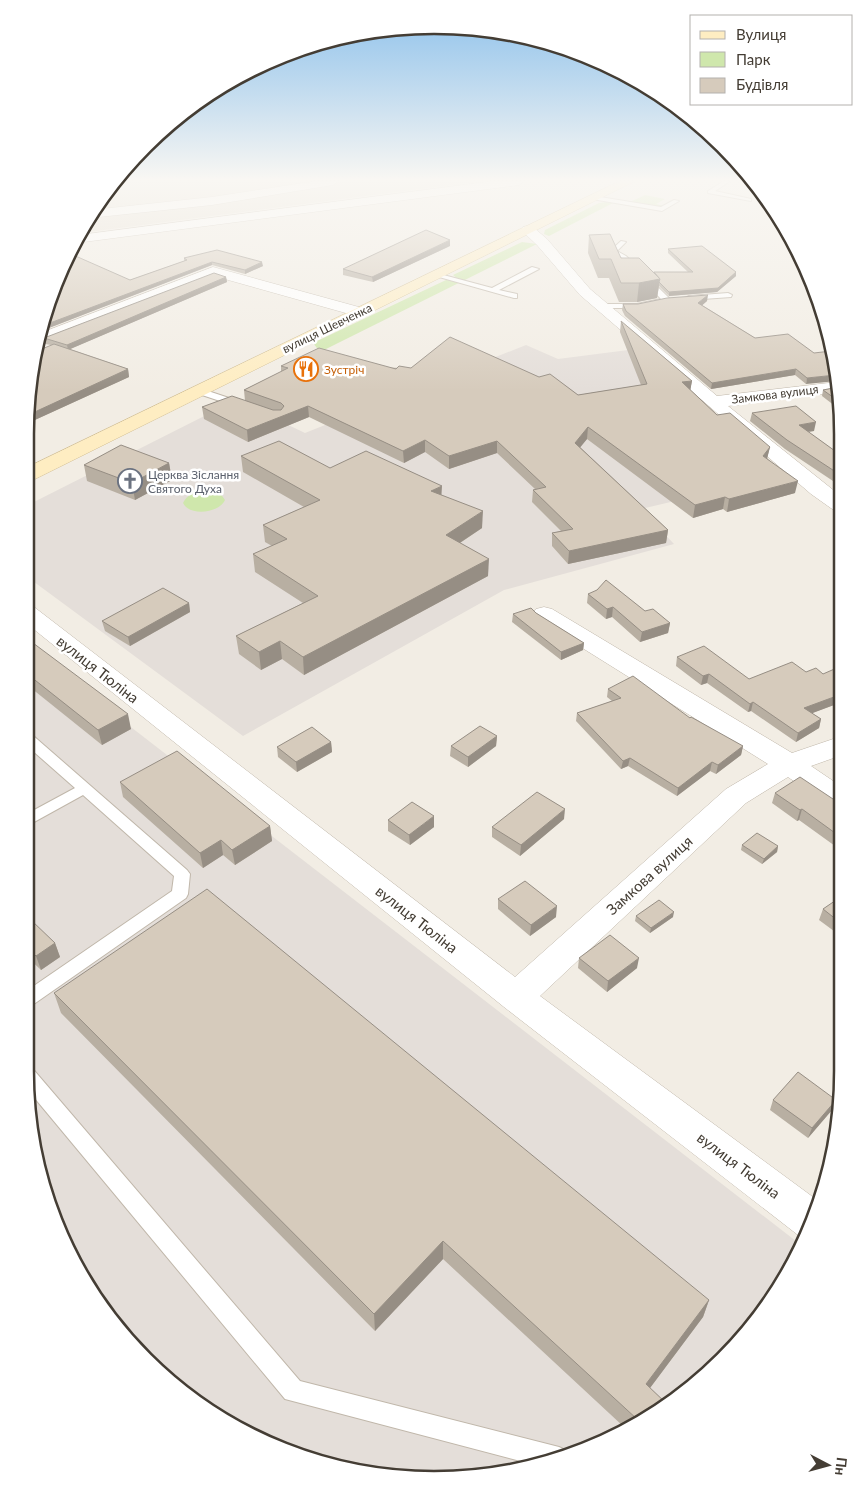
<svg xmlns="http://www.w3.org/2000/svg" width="868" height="1505" viewBox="0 0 868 1505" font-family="Lato,sans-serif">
<rect width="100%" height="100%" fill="#f2ede4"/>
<polygon fill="#e6dfd2" points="115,181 333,181 293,189 302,190 345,181 481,181 81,233 89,216 159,207 90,214"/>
<g fill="#e4ded9">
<polygon points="526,345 558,359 636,349 781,476 641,509 674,544 504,590 243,736 26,576 26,506 236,400 305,433"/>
<polygon points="26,646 801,1245 774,1298 683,1395 566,1458 434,1480 328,1466 207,1411 109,1320 47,1202 25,1071"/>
</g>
<g fill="#cfe7ac">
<polygon points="645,195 665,199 656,204 664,206 660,208 630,202"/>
<polygon points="606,202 613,203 549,236 544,234 545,230 599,203"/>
<polygon points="522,242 537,244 320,352 313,343 446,280 460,281 453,275"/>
<path d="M205,491L220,493L225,500C219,513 190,517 183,503C187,494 196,492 205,491Z"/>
</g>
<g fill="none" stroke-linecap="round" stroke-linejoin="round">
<defs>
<g id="service">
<polygon points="724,181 730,181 715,191 751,199 751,201 708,193 708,191"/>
<polygon points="594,196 661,207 674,200 679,201 662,211 592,199 591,198"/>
<polygon points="621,241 626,242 617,251 626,256 669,298 669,302 637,308 598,308 598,304 637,304 661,299 622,258 610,251"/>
<polygon points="532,267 539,269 499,290 517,294 517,298 514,298 432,275 436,273 492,288"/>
<polygon points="728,293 732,295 731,297 689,300 685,298 689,296"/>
<polygon points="199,388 244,403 246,405 241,408 196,393 195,391"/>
<polygon points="25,732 30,733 187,870 190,874 188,894 186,898 31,1006 25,1008 25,992 172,891 174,876 83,795 25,827 25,815 75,788 25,744"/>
<polygon points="25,1067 32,1068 300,1381 559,1447 567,1451 569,1456 532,1464 285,1399 28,1090"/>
</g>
<g id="minor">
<polygon points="317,181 339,181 333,185 212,205 89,218 92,210 212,197"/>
<polygon points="494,181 525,181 519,185 76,243 80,235"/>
<polygon points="528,226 533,227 547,239 590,289 717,396 837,382 838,392 728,406 842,497 842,513 835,511 811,494 580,295 537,245 521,230 523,227"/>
<polygon points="213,267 366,309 368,312 366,315 360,317 214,276 39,344 41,333"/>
<polygon points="26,605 34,607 515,977 726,789 768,764 536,619 532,614 536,609 544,607 552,609 792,753 842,736 842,755 811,766 842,787 842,811 832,808 788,777 746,803 540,996 821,1203 804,1237 798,1235 504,1007 26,623"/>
</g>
<polygon id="secondary" points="620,181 635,181 33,480 26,482 26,468"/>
</defs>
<use href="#service" stroke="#c0b7aa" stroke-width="2"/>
<use href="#minor" stroke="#c0b7aa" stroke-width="1"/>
<use href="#secondary" stroke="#d2bf94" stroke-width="1"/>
<use href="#service" fill="#fff" fill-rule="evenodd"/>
<use href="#minor" fill="#fff" fill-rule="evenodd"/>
<use href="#secondary" fill="#feedc2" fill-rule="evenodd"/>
</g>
<g fill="#b8afa2">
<polygon points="589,235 621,258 654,272 688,272 668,253 668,249 736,272 736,276 717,292 669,296 659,286 657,298 637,302 619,302 609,278 598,278 588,253"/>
<polygon points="450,246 373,282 343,275 343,269"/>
<polygon points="184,258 263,266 245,274 212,265 41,331 47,302 130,280 184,261"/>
<polygon points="226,277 227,282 70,349 128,369 129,377 26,424 26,407 51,345 45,344 44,338"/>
<polygon points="707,301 702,305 755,338 814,353 806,384 795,375 711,389 625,316 622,310 623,304"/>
<polygon points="621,321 692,381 690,390 717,415 770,447 767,458 795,493 727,512 723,509 693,518 587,439 580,447 668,530 666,543 568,564 552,546 552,533 561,531 532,502 533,490 535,489 497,453 449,469 425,452 404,463 309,417 248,442 204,419 202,407 245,401 244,390 281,372 281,366 411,368 578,395 641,385 620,332"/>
<polygon points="838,387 842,405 835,406 822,396 823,390"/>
<polygon points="752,413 814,431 808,432 842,456 842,487 785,449 750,421"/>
<polygon points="241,456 330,468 441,495 482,528 460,543 488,576 304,675 282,659 261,670 239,654 236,636 303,603 255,572 253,554 272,546 265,542 263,525 304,507 243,472"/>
<polygon points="169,463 172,480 135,500 87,481 84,465"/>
<polygon points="588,594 645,611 670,623 668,633 640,642 612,617 606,619 587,603"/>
<polygon points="189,603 190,612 130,646 105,631 102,621"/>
<polygon points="536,613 584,643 583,650 561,660 512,622 513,614"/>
<polygon points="26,641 131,729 102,745 26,684"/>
<polygon points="677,657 749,679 842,702 812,713 821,719 819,728 796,742 751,711 748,712 707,683 701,685 676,666"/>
<polygon points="608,689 690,718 743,746 741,755 716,774 710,771 677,796 628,766 621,769 576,721 577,713 612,701 607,697"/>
<polygon points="497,736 496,746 468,767 450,756 451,746"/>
<polygon points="331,742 332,752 297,772 278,757 277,747"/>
<polygon points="120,782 270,826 272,841 235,865 223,855 203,868 123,797"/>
<polygon points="775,793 842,805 842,851 799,820 797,821 772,803"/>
<polygon points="564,819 520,856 492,837 492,827"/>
<polygon points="388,820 434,827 410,845 388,831"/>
<polygon points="742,845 778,846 777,852 762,864 741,850"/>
<polygon points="842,896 842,937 819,920 823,909"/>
<polygon points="498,899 556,917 530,936 498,909"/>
<polygon points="636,916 673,917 650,933 635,921"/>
<polygon points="25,917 55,943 60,957 41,970 25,955"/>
<polygon points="579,958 637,968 607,992 578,968"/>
<polygon points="54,993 709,1300 703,1317 650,1388 667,1404 624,1427 443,1259 375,1331 61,1013"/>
<polygon points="773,1100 832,1110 808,1138 770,1110"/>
</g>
<g fill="#968e84">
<polygon points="450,240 450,246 373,282 372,277"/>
<polygon points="212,262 212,265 41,331 42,326"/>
<polygon points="262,262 263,266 245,274 245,270"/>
<polygon points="736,272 736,276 717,292 669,296 669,292"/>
<polygon points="226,277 227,282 68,350 67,345"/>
<polygon points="660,279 657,298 637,302 639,283"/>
<polygon points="708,295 707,301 698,309 698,303"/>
<polygon points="128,369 129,377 26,424 26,416"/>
<polygon points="796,369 795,375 711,389 712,383"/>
<polygon points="836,375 837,381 806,384 807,378"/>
<polygon points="692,381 690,392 682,382"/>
<polygon points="837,400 841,400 842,405 835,406"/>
<polygon points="308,406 309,417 248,442 247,430"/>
<polygon points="816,422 814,431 797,433 799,425"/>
<polygon points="588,427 587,439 574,455 575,443"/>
<polygon points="425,440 425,452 404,463 403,451"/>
<polygon points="497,441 497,453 449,469 449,456"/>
<polygon points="770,447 767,459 763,456"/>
<polygon points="169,463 172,480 135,500 132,483"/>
<polygon points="798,481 795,493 727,512 729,499"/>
<polygon points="442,486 441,502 431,491"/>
<polygon points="725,497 723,509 693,518 695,505"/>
<polygon points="483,511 482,528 446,552 446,535"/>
<polygon points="668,530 666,543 568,564 569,551"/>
<polygon points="489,559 488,576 304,675 303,657"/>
<polygon points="189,603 190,612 130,646 128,637"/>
<polygon points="613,607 612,617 606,619 607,609"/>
<polygon points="670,623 668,633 640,642 642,632"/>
<polygon points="280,641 282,659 261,670 259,652"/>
<polygon points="584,643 583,650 561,660 561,652"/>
<polygon points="709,674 707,683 701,685 703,676"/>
<polygon points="842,694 842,702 802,717 804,708"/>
<polygon points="753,702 751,711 748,712 750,704"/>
<polygon points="128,714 131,729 102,745 98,730"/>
<polygon points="821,719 819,728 796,742 798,733"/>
<polygon points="497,736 496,746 468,767 468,757"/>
<polygon points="331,742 332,752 297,772 296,762"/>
<polygon points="743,746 741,755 716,774 718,765"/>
<polygon points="630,758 628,766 621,769 623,761"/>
<polygon points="712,762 710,771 677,796 678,788"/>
<polygon points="565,809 564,819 520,856 521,845"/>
<polygon points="802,809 799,820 797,821 800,810"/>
<polygon points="434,816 434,827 410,845 409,835"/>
<polygon points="270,826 272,841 235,865 232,850"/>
<polygon points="221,840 223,855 203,868 200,853"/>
<polygon points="778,846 777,852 762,864 764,859"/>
<polygon points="557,906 556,917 530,936 531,925"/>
<polygon points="674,912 673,917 650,933 651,928"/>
<polygon points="55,943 60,957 41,970 36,956"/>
<polygon points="639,958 637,968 607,992 608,981"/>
<polygon points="836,1100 832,1110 808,1138 812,1128"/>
<polygon points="443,1241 443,1259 375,1331 374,1314"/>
<polygon points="709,1300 703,1317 641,1400 646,1384"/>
</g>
<g fill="#d6cbbc" stroke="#968e84">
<polygon points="426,230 450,240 372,277 343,269"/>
<polygon points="610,234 621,258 639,258 660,279 639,283 621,283 611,259 599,259 589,235"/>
<polygon points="702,246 736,272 718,288 669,292 659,282 660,279 654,272 693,272 668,249"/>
<polygon points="217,250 262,262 245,270 212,262 42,326 47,302 71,254 130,280 187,260 184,258"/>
<polygon points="214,273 226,277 67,345 44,338"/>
<polygon points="708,295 698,303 755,338 788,334 814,353 831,351 836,375 807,378 796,369 712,383 626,311 623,304 638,304 667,298"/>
<polygon points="621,321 692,381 682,382 717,415 730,413 770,447 763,456 798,481 729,499 725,497 695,505 588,427 575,443 668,530 569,551 552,533 573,529 533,490 546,487 497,441 449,456 425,440 403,451 308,406 247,430 202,407 232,396 273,410 281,410 284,406 281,403 244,390 288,368 281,366 319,348 396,369 399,366 411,368 450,337 539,377 550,374 578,395 647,384"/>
<polygon points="54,344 128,369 26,416 26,407 37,351"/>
<polygon points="838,387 841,400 837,400 823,390"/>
<polygon points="796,406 816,422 799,425 842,456 842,476 787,440 752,413"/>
<polygon points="279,441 330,468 366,451 442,486 431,491 483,511 446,535 489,559 303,657 280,641 259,652 236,636 318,596 253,554 287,539 263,525 320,500 241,456"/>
<polygon points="121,445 169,463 132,483 84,465"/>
<polygon points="606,580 645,611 653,609 670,623 642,632 613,607 607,609 588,594 597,590"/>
<polygon points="163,588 189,603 128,637 102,621"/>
<polygon points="531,608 536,613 584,643 561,652 513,614"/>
<polygon points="29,640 128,714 98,730 26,673 26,641"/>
<polygon points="704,646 749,679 792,662 806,672 816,668 823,674 839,667 842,670 842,694 804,708 821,719 798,733 753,702 750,704 709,674 703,676 677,657"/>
<polygon points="633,676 690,718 691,717 743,746 718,765 712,762 678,788 630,758 623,761 577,713 621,698 608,689"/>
<polygon points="480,726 497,736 468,757 451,746"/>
<polygon points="312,727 331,742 296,762 277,747"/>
<polygon points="177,751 270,826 232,850 221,840 200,853 120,782"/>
<polygon points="800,777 842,805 842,838 802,809 800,810 775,793"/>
<polygon points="537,792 565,809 521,845 492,827"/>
<polygon points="412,802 434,816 409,835 388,820"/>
<polygon points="757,833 778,846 764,859 742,845"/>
<polygon points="525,881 557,906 531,925 498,899"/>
<polygon points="207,889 709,1300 646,1384 667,1404 638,1420 443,1241 374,1314 54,993"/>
<polygon points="842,896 842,924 823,909"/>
<polygon points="659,900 674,912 651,928 636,916"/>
<polygon points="25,917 29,921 31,920 55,943 36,956 25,946"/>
<polygon points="610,935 639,958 608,981 579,958"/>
<polygon points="798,1072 836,1100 812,1128 773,1100"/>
</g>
<linearGradient id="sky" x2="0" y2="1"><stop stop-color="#8bc0eb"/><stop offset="0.46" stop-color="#f9f7f3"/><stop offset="1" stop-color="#f9f7f3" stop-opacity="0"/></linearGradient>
<rect width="868" height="391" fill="url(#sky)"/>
<defs>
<symbol id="restaurant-ring" viewBox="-11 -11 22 22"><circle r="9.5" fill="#fff" stroke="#e8710a" stroke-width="1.5"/><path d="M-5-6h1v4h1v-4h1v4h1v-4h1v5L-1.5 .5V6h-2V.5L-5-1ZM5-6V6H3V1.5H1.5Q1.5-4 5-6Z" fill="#e8710a"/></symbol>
<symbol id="church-ring" viewBox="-11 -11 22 22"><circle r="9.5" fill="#fff" stroke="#6b7280" stroke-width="1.5"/><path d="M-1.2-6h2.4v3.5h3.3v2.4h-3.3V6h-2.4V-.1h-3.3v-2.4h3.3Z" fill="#6b7280"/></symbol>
</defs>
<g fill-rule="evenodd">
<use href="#restaurant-ring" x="292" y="355" width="28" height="28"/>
<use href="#church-ring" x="116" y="467" width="28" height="28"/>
</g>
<g text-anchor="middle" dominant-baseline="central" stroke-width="5" stroke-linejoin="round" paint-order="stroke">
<g font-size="12" fill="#443d34" stroke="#fff">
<text transform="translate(327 328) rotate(-26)">вулиця Шевченка</text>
<text transform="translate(775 394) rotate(-7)">Замкова вулиця</text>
</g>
<g font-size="12" fill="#c56008" stroke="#fff" text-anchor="start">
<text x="324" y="369">Зустріч</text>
</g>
<g font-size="12" fill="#5b616d" stroke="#fff" text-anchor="start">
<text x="148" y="474">Церква Зіслання<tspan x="148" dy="14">Святого Духа</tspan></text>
</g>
<g font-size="15" fill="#443d34" stroke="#fff">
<text transform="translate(98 669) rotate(38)">вулиця Тюліна</text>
<text transform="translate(649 875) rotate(-42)">Замкова вулиця</text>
<text transform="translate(417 919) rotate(38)">вулиця Тюліна</text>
<text transform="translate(739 1165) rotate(37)">вулиця Тюліна</text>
</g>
</g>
<path d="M0 0H868V1505H0ZM434 34H434A400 400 0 0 1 834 434V1071A400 400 0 0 1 434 1471H434A400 400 0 0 1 34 1071V434A400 400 0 0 1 434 34Z" fill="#fff" fill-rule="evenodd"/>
<path fill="none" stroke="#443d34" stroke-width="2.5" d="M434 34H434A400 400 0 0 1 834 434V1071A400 400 0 0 1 434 1471H434A400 400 0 0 1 34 1071V434A400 400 0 0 1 434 34Z"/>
<rect x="690" y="15" width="162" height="90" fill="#ffffff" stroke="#b4b1ae"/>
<rect x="700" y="31" width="25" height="8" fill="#feedc2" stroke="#b4b1ae"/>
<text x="736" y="40" font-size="15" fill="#443d34">Вулиця</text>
<rect x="700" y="52" width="25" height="15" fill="#cfe7ac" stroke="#b4b1ae"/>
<text x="736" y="65" font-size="15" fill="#443d34">Парк</text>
<rect x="700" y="78" width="25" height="15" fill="#d6cbbc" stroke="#b4b1ae"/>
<text x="736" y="90" font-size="15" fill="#443d34">Будівля</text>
<g transform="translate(828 1465) rotate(96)" stroke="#ffffff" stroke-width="4" paint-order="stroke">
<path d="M0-4L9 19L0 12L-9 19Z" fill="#443d34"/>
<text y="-8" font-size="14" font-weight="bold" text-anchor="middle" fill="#443d34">Пн</text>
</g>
</svg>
